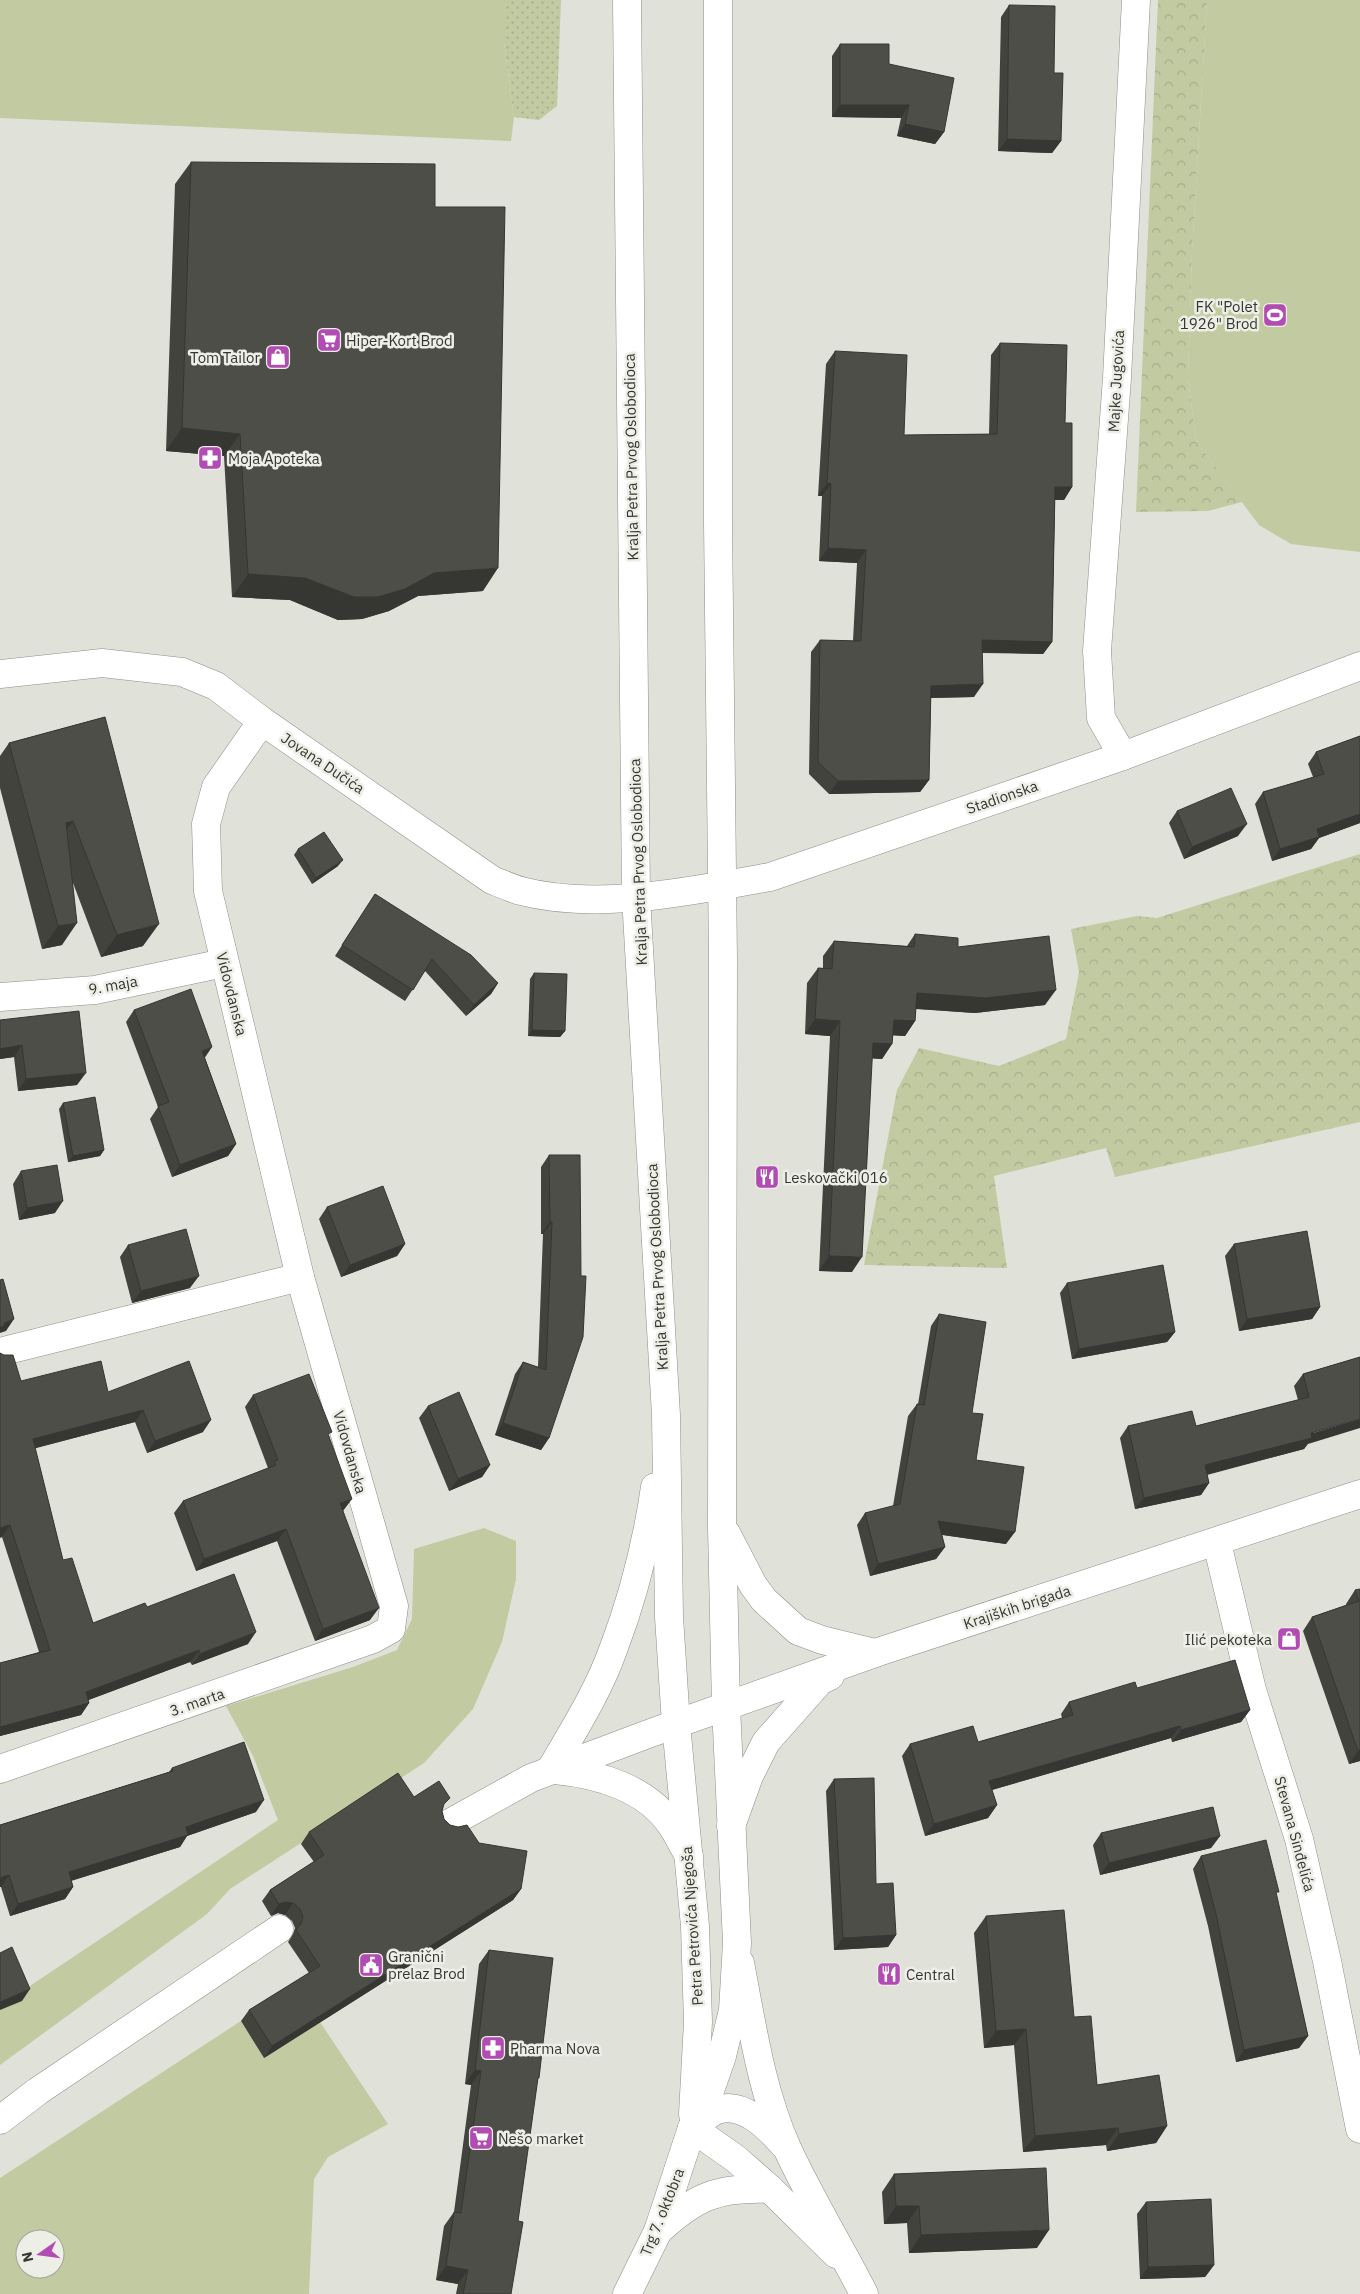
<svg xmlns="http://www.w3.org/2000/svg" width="1360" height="2294" viewBox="0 0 1360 2294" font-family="'IBM Plex Sans',sans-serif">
<defs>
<pattern id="forest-crowns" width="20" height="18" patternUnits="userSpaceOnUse" patternTransform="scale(1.25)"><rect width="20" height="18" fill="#c1caa1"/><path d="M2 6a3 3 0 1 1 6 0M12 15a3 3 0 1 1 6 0" fill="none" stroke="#a6ae8b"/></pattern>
<pattern id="park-dots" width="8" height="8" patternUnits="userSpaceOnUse" patternTransform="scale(1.25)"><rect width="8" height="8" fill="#c1caa1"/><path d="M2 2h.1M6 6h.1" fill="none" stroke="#a6ae8b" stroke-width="1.8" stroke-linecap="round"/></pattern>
</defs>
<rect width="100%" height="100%" fill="#e0e2d9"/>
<g fill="#c1caa1" fill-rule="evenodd">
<polygon points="0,0 504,0 504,42 514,117 511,141 0,118"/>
<polygon points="1207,0 1360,0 1360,552 1291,544 1259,525 1196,441 1188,378 1192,252"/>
<polygon points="484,1528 516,1541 516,1579 502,1642 473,1709 424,1763 230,1889 207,1914 0,2065 0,2006 278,1820 253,1756 226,1706 353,1667 397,1650 412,1619 414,1549"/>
<path d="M241,2021L264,2058L320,2022L388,2124L328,2157L314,2179L309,2294H0V2178ZM25,2239H55V2269H25Z"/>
</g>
<g fill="url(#forest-crowns)">
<polygon points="1158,0 1207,0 1192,252 1188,378 1196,441 1242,502 1208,511 1136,512"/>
<polygon points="1360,854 1360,1122 1115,1177 1106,1148 994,1176 1007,1268 864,1265 897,1090 919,1048 999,1066 1066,1039 1079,972 1071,929 1137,916 1157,918"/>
</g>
<polygon fill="url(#park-dots)" points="504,0 561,0 557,106 539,120 514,117 504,42"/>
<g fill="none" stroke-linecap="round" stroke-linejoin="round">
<defs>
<g id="street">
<path d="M0,674L102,663L182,672L216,686L262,721L492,880C502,884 511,888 521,891C598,911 692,891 770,877L1123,756L1360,666"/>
<polyline points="1123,756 1101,718 1097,651 1117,378 1136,0"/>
<polyline points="0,997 95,990 224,963"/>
<polyline points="0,1352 300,1277"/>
<polyline points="1217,1543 1252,1690 1299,1839 1327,1961 1360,2129"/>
<polyline points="0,1769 373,1639 391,1629 394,1606 300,1277 208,891 206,824 216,787 262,721"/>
<path d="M740,1963C752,2025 761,2090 787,2148C810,2198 839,2245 864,2294"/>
<path d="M783,2144C768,2127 743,2101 717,2110C709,2113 699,2123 692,2128L736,2159L770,2189L836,2254"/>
</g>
<g id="secondary">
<polyline points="676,1724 695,1926 698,2022 693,2114"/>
<path d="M658,2231C696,2196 718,2187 770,2189"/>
<polyline points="627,2294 658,2231 692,2128 708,2096 722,2056 733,2010 737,1943 726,1706"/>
</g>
<g id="primary">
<polyline points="627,0 636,897 666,1415 669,1617 676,1724"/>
<polyline points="718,0 718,523 723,960 722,1527 726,1706"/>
<polyline points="726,1533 753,1585 764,1600 798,1631 822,1640 875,1653"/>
<path d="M551,1769C573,1731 598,1692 613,1650C633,1598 647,1542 655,1487"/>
<path d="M555,1770C598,1774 647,1788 672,1826C678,1835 683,1846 689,1856"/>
<polyline points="450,1823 531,1778 648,1734 875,1653 1360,1494"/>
<polyline points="731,1826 749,1776 766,1742 820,1681 830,1676"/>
<polyline points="0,2120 38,2091 279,1929"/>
</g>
</defs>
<use href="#street" stroke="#8d8e87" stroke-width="29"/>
<use href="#secondary" stroke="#8d8e87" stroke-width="29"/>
<use href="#primary" stroke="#8d8e87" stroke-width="29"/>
<use href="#street" stroke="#fff" stroke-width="28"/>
<use href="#secondary" stroke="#fff" stroke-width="28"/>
<use href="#primary" stroke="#fff" stroke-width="28"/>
</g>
<g fill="#42433d">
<polygon points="1009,5 1054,73 1061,141 1052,153 998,151 1001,17"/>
<polygon points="840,44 889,64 944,132 935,144 897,136 901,118 832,117 832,56"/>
<polygon points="191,162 435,207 483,591 418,596 389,611 362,619 338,620 290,600 232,597 224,456 166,451 175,184"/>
<polygon points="1000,343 1065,423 1072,487 1064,500 1055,500 1052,642 1043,654 982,653 974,697 931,698 929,780 920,792 829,794 809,774 811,652 820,640 853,641 857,563 819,561 822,496 818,496 826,364 835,351 904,435 989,434 991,355"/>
<polygon points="105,717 143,946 101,957 73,883 62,945 42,949 0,788 0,756 9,743"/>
<polygon points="1360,736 1360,823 1319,838 1311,849 1272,861 1255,804 1263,792 1313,777 1308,764 1316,752"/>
<polygon points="1177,811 1238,836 1184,859 1169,823"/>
<polygon points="298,849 338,866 312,884 294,855"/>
<polygon points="375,894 498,983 491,994 466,1016 425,971 405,1001 335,956"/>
<polygon points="915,934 958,947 1045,1005 975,1013 916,1009 915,1021 905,1036 893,1035 892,1044 882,1059 872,1058 852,1272 819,1271 830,1036 805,1034 807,983 818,968 823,968 823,956 834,941 907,946"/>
<polygon points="534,973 565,1031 560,1037 528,1036 530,979"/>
<polygon points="134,1010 205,1058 236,1144 228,1156 172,1177 150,1119 158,1107 126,1022"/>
<polygon points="0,1020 77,1085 18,1091 14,1057 0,1059"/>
<polygon points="63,1103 104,1150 100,1156 68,1162 59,1109"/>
<polygon points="549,1155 580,1155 549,1438 541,1450 495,1435 515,1374 523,1362 538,1367 543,1234 541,1234 541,1167"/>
<polygon points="21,1171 55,1213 19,1220 13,1184"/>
<polygon points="327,1207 405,1244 397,1256 341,1277 319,1219"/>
<polygon points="1234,1244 1320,1307 1312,1319 1239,1331 1225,1256"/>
<polygon points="128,1245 190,1288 132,1303 120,1257"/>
<polygon points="1067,1283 1175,1332 1167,1342 1072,1359 1060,1293"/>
<polygon points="939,1314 972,1413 976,1460 1006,1544 942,1535 945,1547 936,1559 870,1576 857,1525 865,1513 893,1506 908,1416 917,1404 918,1404 931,1326"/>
<polygon points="1360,1357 1304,1449 1207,1475 1209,1483 1201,1495 1135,1509 1120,1438 1128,1426 1196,1426 1298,1400 1294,1386 1303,1374"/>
<polygon points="21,1381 108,1392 203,1432 147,1453 135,1422 35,1448 63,1560 93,1623 147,1607 248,1644 192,1665 190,1662 88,1700 89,1703 81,1715 0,1736 0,1663 39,1652 2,1537"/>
<polygon points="253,1395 329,1436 343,1511 370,1620 315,1641 277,1541 196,1571 174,1513 183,1501 268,1468 245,1407"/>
<polygon points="428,1406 490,1465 482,1477 449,1491 419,1418"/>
<polygon points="1360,1589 1360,1761 1349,1764 1303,1631 1312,1617 1346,1605 1346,1604 1355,1590"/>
<polygon points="1137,1688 1250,1710 1241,1722 1172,1742 1171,1738 992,1790 997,1805 988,1818 925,1836 902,1756 910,1744 978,1742 1062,1718 1061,1714 1069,1702"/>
<polygon points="172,1768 256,1812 187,1836 180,1847 71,1881 73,1887 65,1899 10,1916 1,1887 0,1887 0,1825 169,1772"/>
<polygon points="834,1779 876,1884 896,1935 888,1947 834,1950 826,1791"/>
<polygon points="414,1797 443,1808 442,1811 444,1819 450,1825 479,1843 521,1889 513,1900 264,2058 241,2021 249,2010 309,1973 288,1942 293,1934 295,1928 292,1921 285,1915 278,1913 271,1916 262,1901 270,1890 314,1862 301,1844 309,1832"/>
<polygon points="1101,1833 1220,1836 1211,1848 1100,1875 1093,1845"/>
<polygon points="1201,1856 1276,1895 1308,2036 1299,2048 1236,2062 1208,1926 1193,1869"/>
<polygon points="986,1916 1074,2017 1097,2085 1167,2126 1156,2143 1107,2151 1106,2145 1023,2152 1014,2045 984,2048 974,1933"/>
<polygon points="489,1950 537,2081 518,2221 511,2294 456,2294 458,2284 436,2280 444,2226 454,2212 471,2085 465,2084 479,1964"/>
<polygon points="894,2174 1037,2248 909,2253 907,2223 884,2224 882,2192"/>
<polygon points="1146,2202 1214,2265 1205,2277 1140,2279 1137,2214"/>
</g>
<g fill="#363732">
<polygon points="840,105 909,105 901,118 832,117"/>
<polygon points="905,124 944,132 935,144 897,136"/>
<polygon points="1007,139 1061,141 1052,153 998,151"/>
<polygon points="182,428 240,434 224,456 166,451"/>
<polygon points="827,483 831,484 822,496 818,496"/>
<polygon points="1055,487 1072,487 1064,500 1046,500"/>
<polygon points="828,548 866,550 857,563 819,561"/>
<polygon points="498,568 483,591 418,596 389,611 362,619 338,620 290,600 232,597 248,574 305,578 434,573"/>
<polygon points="982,640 1052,642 1043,654 973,652"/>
<polygon points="983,684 974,697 922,698 931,686"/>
<polygon points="929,780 920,792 829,794 838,781"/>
<polygon points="1360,814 1360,823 1319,838 1311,849 1272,861 1280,849 1317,829"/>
<polygon points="73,821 58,843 66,823"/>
<polygon points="1247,824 1238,836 1184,859 1192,847"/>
<polygon points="343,860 338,866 312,884 316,878"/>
<polygon points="77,923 62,945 42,949 58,926"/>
<polygon points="159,924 143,946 101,957 117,935"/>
<polygon points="498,983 491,994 466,1016 474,1005"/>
<polygon points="1056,990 1045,1005 975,1013 906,1008 917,993"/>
<polygon points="815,1019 840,1021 830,1036 805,1034"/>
<polygon points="894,1020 915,1021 905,1036 884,1035"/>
<polygon points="532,1030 565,1031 560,1037 528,1036"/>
<polygon points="873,1043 892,1044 882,1059 863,1058"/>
<polygon points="22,1045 14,1057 0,1059 0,1049"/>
<polygon points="212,1047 204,1059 202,1051"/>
<polygon points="86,1073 77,1085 18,1091 26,1079"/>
<polygon points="236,1144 228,1156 172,1177 180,1165"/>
<polygon points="104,1150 100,1156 68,1162 73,1156"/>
<polygon points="63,1201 55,1213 19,1220 27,1208"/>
<polygon points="550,1222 552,1222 543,1234 541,1234"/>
<polygon points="405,1244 397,1256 341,1277 350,1265"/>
<polygon points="829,1256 862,1257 852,1272 819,1271"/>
<polygon points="199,1276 190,1288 132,1303 141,1291"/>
<polygon points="1320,1307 1312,1319 1239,1331 1247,1319"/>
<polygon points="14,1319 6,1331 0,1333 0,1328 4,1323"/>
<polygon points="1175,1332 1167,1342 1072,1359 1079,1349"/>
<polygon points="143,1410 135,1422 25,1451 33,1439"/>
<polygon points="1360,1419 1360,1428 1308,1444 1304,1449 1197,1477 1205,1465"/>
<polygon points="211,1420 203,1432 147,1453 155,1441"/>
<polygon points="503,1423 549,1438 541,1450 495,1435"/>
<polygon points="490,1465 482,1477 449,1491 458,1479"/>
<polygon points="1209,1483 1201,1495 1135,1509 1144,1498"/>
<polygon points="352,1499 343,1511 340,1503"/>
<polygon points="938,1521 1015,1532 1006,1544 930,1533"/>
<polygon points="10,1525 2,1537 0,1538 0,1528"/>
<polygon points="286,1529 277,1541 196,1571 204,1559"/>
<polygon points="945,1547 936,1559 870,1576 878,1564"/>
<polygon points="379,1608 370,1620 315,1641 323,1629"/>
<polygon points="256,1632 248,1644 192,1665 200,1654"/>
<polygon points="199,1650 190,1662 78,1704 86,1692"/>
<polygon points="89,1703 81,1715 0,1736 0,1727"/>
<polygon points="1250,1710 1241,1722 1172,1742 1181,1730"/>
<polygon points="1180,1726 1171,1738 981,1793 989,1781"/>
<polygon points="1360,1750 1360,1761 1349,1764 1358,1751"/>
<polygon points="264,1800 256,1812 187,1836 180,1847 60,1884 69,1872 186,1827"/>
<polygon points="997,1805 988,1818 925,1836 934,1824"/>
<polygon points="1220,1836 1211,1848 1100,1875 1109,1863"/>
<polygon points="9,1875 1,1887 0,1887 0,1878"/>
<polygon points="73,1887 65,1899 10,1916 18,1904"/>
<polygon points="521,1889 513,1900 264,2058 272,2046"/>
<polygon points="286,1902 293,1903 285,1915 278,1913 271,1916 279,1904"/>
<polygon points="896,1935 888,1947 834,1950 843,1938"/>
<polygon points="30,1989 22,2001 0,2010 0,2002"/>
<polygon points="1026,2029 1014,2045 984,2048 996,2031"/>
<polygon points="1308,2036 1299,2048 1236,2062 1244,2050"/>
<polygon points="475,2070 481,2071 471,2085 465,2084"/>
<polygon points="1167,2126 1156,2143 1107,2151 1119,2134"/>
<polygon points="1118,2128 1106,2145 1023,2152 1035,2136"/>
<polygon points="896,2206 919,2206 907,2223 884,2224"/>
<polygon points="1049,2230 1037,2248 909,2253 921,2235"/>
<polygon points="1214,2265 1205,2277 1140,2279 1148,2267"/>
<polygon points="446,2266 468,2270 458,2284 436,2280"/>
</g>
<g fill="#4d4e47" stroke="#363732">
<polygon points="1009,5 1055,6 1054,73 1063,73 1061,141 1007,139"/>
<polygon points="840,44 889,44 889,64 954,78 944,132 905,124 909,105 840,105"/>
<polygon points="191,162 435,164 435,207 505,207 498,568 434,573 405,589 378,597 354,597 305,578 248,574 240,434 182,428"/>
<polygon points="1000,343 1067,345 1065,423 1072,423 1072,487 1055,487 1052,642 982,640 983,684 931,686 929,780 838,781 818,762 820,640 861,641 866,550 828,548 831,484 827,483 835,351 907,355 904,435 997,434"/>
<polygon points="105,717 159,924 117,935 73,821 66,823 77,923 58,926 9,743"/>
<polygon points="1360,736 1360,814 1317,829 1319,837 1280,849 1263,792 1324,774 1316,752"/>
<polygon points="1231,788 1247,824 1192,847 1177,811"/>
<polygon points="324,832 343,860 316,878 298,849"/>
<polygon points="375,894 471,955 498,983 474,1005 432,959 413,990 342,945"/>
<polygon points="915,934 958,938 958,947 1049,936 1056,990 986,998 917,993 915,1021 894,1020 892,1044 873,1043 862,1257 829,1256 840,1021 815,1019 818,968 832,969 834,941 914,947"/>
<polygon points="534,973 567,974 565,1031 532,1030"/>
<polygon points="191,989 212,1047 202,1051 236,1144 180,1165 158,1106 169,1102 134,1010"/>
<polygon points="79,1011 86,1073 26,1079 22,1045 0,1049 0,1020"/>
<polygon points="95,1097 104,1150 73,1156 63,1103"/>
<polygon points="549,1155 580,1155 581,1276 586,1276 583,1337 549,1438 503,1423 523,1362 546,1370 552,1222 550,1222"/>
<polygon points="57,1165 63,1201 27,1208 21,1171"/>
<polygon points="383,1186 405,1244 350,1265 327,1207"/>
<polygon points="186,1229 199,1276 141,1291 128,1245"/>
<polygon points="1307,1231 1320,1307 1247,1319 1234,1244"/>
<polygon points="1163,1265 1175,1332 1079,1349 1067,1283"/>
<polygon points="3,1279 14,1319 4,1323 5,1325 0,1328 0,1280"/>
<polygon points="939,1314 986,1322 972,1413 983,1414 976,1460 1024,1467 1015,1532 938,1521 945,1547 878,1564 865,1513 900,1504 917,1404 924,1405"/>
<polygon points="0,1353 4,1355 13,1355 21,1381 101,1361 108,1392 189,1361 211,1420 155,1441 143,1410 33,1439 63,1560 72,1558 93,1623 145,1603 147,1607 234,1574 256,1632 200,1654 199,1650 86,1692 89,1703 0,1727 0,1663 50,1650 10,1525 0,1528"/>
<polygon points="1360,1357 1360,1419 1311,1433 1312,1438 1205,1465 1209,1483 1144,1498 1128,1426 1192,1411 1196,1426 1309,1397 1303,1374"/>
<polygon points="309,1374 332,1432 328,1434 352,1499 340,1503 379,1608 323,1629 286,1529 204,1559 183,1501 276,1465 274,1461 278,1460 253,1395"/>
<polygon points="459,1392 490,1465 458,1479 428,1406"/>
<polygon points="1360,1589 1360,1750 1358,1751 1312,1617 1359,1601 1355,1590"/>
<polygon points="1235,1660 1250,1710 1181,1730 1180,1726 989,1781 997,1805 934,1824 910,1744 973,1726 978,1742 1073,1715 1069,1702 1135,1682 1137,1688"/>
<polygon points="244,1742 264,1800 186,1827 188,1835 69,1872 73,1887 18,1904 9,1875 0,1878 0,1825 173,1771 172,1768"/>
<polygon points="398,1773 414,1797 439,1781 450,1798 444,1804 442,1811 444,1819 450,1825 458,1827 467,1825 479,1843 527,1851 521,1889 272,2046 249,2010 320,1966 296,1930 301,1924 303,1917 300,1909 293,1903 286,1902 279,1904 270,1890 324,1855 309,1832"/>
<polygon points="874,1778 876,1884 893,1883 896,1935 843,1938 834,1779"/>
<polygon points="1213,1807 1220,1836 1109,1863 1101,1833"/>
<polygon points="1266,1840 1279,1892 1276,1892 1308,2036 1244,2050 1216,1914 1201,1856"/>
<polygon points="1064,1910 1074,2017 1091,2016 1097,2085 1159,2075 1167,2126 1119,2134 1118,2128 1035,2136 1026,2029 996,2031 986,1916"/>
<polygon points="12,1947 30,1989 0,2002 0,1953"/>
<polygon points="489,1950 553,1958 539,2078 538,2078 518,2221 523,2222 511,2294 463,2294 468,2270 446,2266 454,2212 461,2213 481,2071 475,2070"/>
<polygon points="1046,2168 1049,2230 921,2235 919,2206 896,2206 894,2174"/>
<polygon points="1211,2199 1214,2265 1148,2267 1146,2202"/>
</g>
<defs>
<symbol id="stadium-square" viewBox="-11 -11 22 22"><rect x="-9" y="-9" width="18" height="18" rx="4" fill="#b14cb2" stroke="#edefe6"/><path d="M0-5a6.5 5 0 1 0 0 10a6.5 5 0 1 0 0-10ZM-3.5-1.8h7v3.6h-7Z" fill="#fff"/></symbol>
<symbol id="supermarket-square" viewBox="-11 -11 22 22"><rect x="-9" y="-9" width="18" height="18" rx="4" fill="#b14cb2" stroke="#edefe6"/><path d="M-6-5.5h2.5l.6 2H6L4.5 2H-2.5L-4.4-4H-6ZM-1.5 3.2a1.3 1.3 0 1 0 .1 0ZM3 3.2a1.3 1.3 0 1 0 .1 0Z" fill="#fff"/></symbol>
<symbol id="shop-square" viewBox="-11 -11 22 22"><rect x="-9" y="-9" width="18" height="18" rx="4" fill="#b14cb2" stroke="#edefe6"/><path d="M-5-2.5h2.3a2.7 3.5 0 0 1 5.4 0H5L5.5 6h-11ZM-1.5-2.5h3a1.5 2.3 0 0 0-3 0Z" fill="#fff"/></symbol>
<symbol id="pharmacy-square" viewBox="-11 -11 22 22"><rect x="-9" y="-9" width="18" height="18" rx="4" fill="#b14cb2" stroke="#edefe6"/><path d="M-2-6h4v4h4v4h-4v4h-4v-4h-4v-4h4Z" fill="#fff"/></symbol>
<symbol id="restaurant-square" viewBox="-11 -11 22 22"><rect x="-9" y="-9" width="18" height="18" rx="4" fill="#b14cb2" stroke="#edefe6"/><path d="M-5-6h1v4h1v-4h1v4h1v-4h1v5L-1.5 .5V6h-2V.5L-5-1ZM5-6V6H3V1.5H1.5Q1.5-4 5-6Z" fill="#fff"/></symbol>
<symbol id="civic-square" viewBox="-11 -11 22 22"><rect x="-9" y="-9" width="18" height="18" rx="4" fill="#b14cb2" stroke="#edefe6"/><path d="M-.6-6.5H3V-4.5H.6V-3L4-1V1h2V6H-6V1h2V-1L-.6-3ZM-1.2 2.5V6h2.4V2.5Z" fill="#fff"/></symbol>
</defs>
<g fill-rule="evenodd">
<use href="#stadium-square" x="1261" y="301" width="28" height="28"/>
<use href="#supermarket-square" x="315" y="326" width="28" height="28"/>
<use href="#shop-square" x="264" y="343" width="28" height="28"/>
<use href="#pharmacy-square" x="196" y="444" width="28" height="28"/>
<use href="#restaurant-square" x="753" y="1163" width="28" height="28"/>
<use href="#shop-square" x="1275" y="1625" width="28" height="28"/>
<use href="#civic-square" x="357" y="1951" width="28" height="28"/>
<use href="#restaurant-square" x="875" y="1960" width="28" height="28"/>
<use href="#pharmacy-square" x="479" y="2034" width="28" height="28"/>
<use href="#supermarket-square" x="467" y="2124" width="28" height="28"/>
</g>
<g text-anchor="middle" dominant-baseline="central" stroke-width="5" stroke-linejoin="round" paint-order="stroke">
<g font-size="15" fill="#353632" stroke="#edefe6" text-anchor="start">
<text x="1258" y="306" text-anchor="end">FK "Polet<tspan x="1258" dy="17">1926" Brod</tspan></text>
<text x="346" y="340">Hiper-Kort Brod</text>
<text x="260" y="357" text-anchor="end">Tom Tailor</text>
<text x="228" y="458">Moja Apoteka</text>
<text x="784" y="1177">Leskovački 016</text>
<text x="1272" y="1639" text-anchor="end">Ilić pekoteka</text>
<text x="388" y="1956">Granični<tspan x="388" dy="17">prelaz Brod</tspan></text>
<text x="906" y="1974">Central</text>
<text x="510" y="2048">Pharma Nova</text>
<text x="498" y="2138">Nešo market</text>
</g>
<g font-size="15" fill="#353632" stroke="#edefe6">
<text transform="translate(1116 381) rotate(-87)">Majke Jugovića</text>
<text transform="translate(631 457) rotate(-91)">Kralja Petra Prvog Oslobodioca</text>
<text transform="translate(323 763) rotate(34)">Jovana Dučića</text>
<text transform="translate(1002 797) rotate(-19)">Stadionska</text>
<text transform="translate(638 862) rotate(-92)">Kralja Petra Prvog Oslobodioca</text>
<text transform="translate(113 985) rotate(-10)">9. maja</text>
<text transform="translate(232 994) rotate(76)">Vidovdanska</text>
<text transform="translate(657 1267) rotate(-93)">Kralja Petra Prvog Oslobodioca</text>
<text transform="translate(350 1452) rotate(74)">Vidovdanska</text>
<text transform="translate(1017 1607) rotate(-18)">Krajiških brigada</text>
<text transform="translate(197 1702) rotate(-19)">3. marta</text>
<text transform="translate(1295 1834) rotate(75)">Stevana Sinđelića</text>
<text transform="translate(692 1926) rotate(-94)">Petra Petrovića Njegoša</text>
<text transform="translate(662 2212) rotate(-68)">Trg 7. oktobra</text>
</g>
</g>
<g transform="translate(40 2254) rotate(256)"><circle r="24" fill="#edefe6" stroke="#a3a59e"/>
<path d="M0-4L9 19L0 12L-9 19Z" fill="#b14cb2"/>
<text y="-8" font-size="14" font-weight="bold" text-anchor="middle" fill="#353632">N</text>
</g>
</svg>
